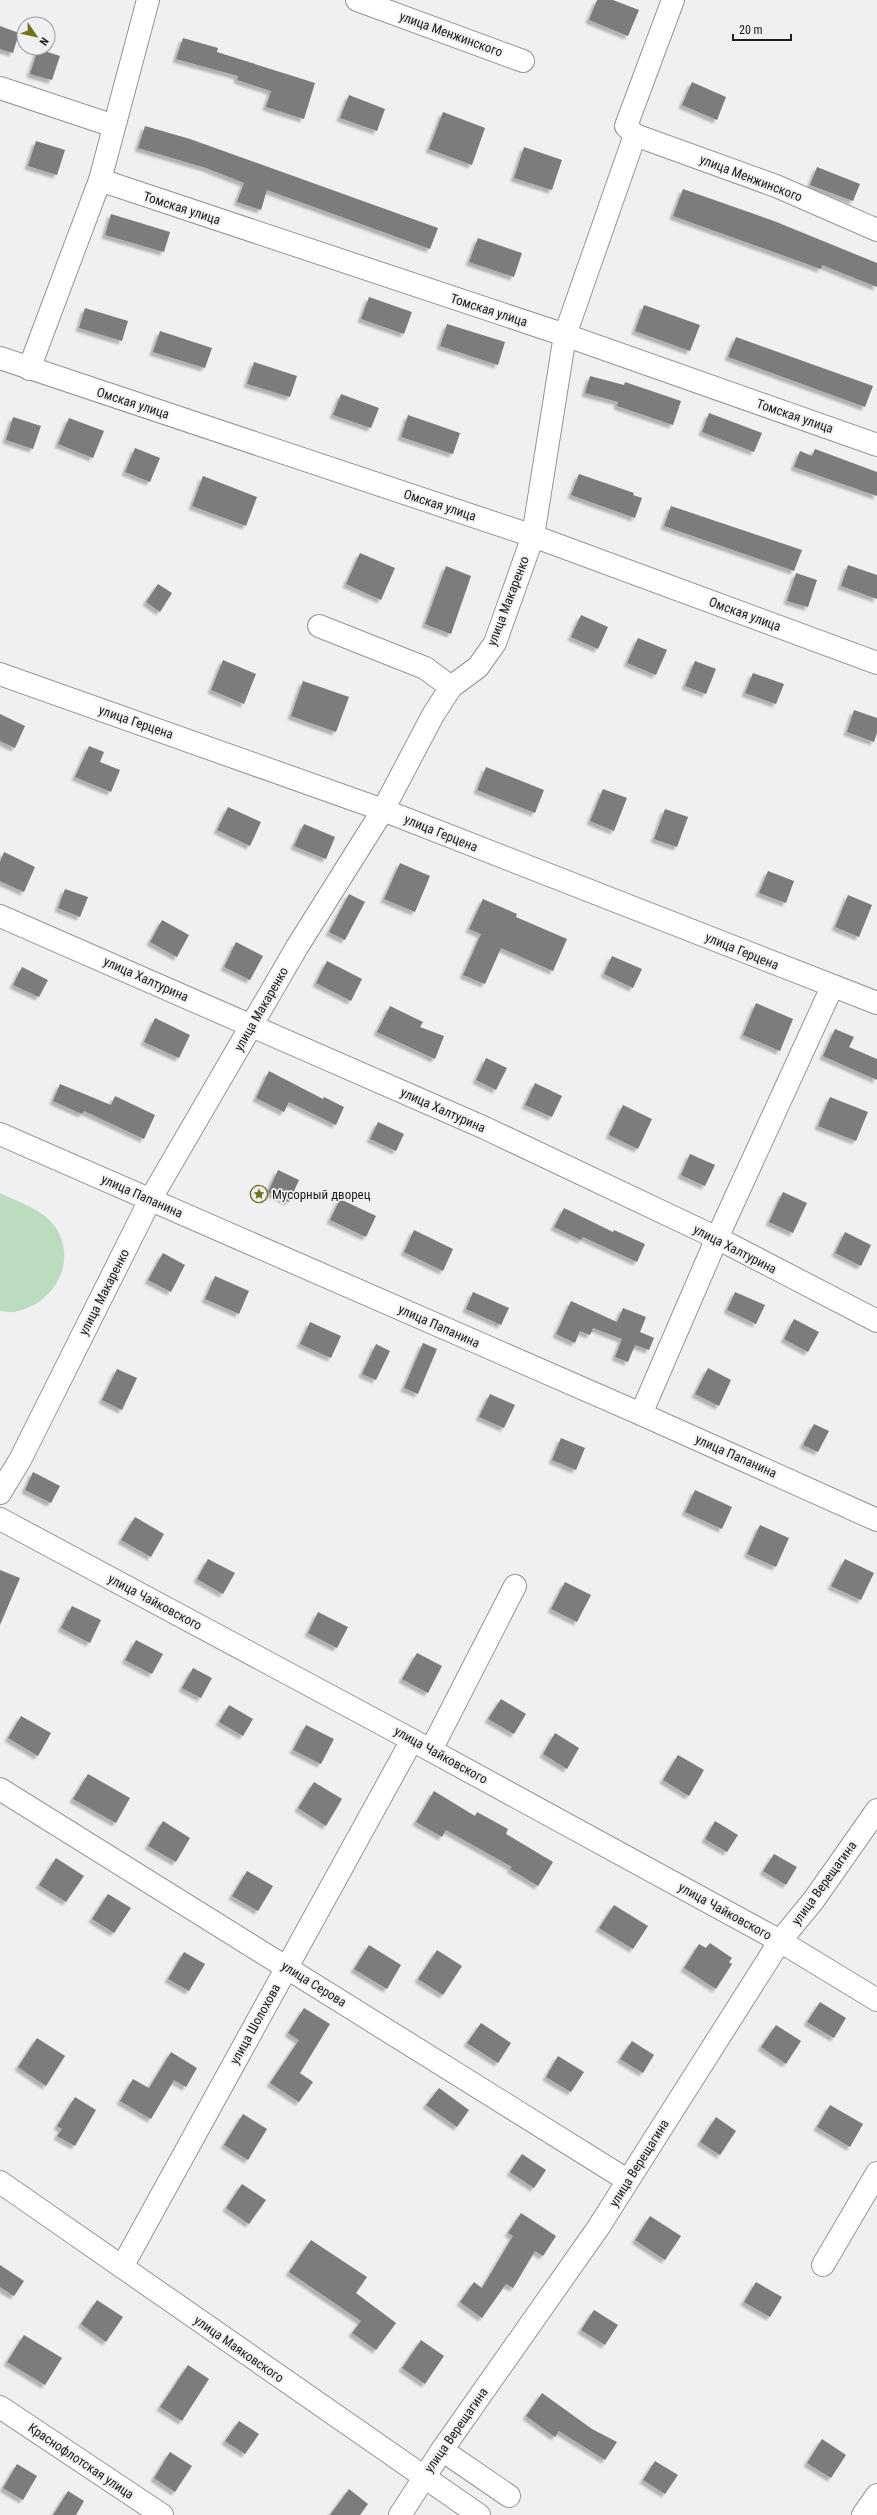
<svg xmlns="http://www.w3.org/2000/svg" width="877" height="2515" viewBox="0 0 877 2515" font-family="'Roboto Condensed',sans-serif">
<defs>
<filter id="shadow"><feDropShadow dx="-3.5" dy="3.5" stdDeviation="1" flood-color="#0004"/></filter>
</defs>
<rect width="100%" height="100%" fill="#f0f0f3"/>
<path fill="#bcdcc0" d="M0,1193C16,1201 41,1209 53,1224C79,1257 57,1302 18,1311C13,1313 6,1312 0,1311Z"/>
<g fill="#7c7b7d" filter="url(#shadow)">
<polygon points="597,0 613,0 639,10 628,36 589,20"/>
<polygon points="0,26 19,33 13,53 0,49"/>
<polygon points="183,38 218,48 217,52 315,83 304,119 266,107 271,91 237,80 238,76 176,59"/>
<polygon points="38,49 60,56 52,80 30,74"/>
<polygon points="692,82 726,97 717,120 682,105"/>
<polygon points="349,95 385,109 377,131 340,118"/>
<polygon points="443,112 485,128 472,165 429,149"/>
<polygon points="145,126 190,139 438,228 430,249 267,190 261,210 237,202 244,183 206,168 138,148"/>
<polygon points="36,141 65,150 57,175 28,166"/>
<polygon points="524,147 562,160 552,190 514,178"/>
<polygon points="817,167 860,184 853,201 810,185"/>
<polygon points="683,189 774,221 877,263 877,287 822,265 821,269 673,216"/>
<polygon points="111,214 170,232 164,252 105,235"/>
<polygon points="478,238 522,253 514,277 469,262"/>
<polygon points="369,297 412,312 404,334 361,319"/>
<polygon points="644,305 700,325 690,351 635,331"/>
<polygon points="85,308 128,321 122,341 79,328"/>
<polygon points="447,324 505,342 498,365 440,346"/>
<polygon points="160,331 212,348 205,368 153,352"/>
<polygon points="736,337 873,386 865,407 728,357"/>
<polygon points="254,362 297,376 290,397 247,384"/>
<polygon points="590,376 624,385 625,382 681,401 673,425 617,406 618,402 585,393"/>
<polygon points="341,394 379,408 371,428 333,415"/>
<polygon points="709,413 762,433 754,452 702,432"/>
<polygon points="408,415 460,433 453,454 401,437"/>
<polygon points="13,417 41,426 33,449 6,440"/>
<polygon points="69,418 104,431 93,458 58,444"/>
<polygon points="135,448 160,458 150,482 125,472"/>
<polygon points="815,449 877,472 877,496 794,467 800,451 812,456"/>
<polygon points="579,474 634,493 633,495 642,498 635,518 571,495"/>
<polygon points="203,476 257,497 246,526 192,506"/>
<polygon points="671,506 802,550 794,571 664,526"/>
<polygon points="360,553 395,568 381,600 346,584"/>
<polygon points="848,565 877,575 877,599 841,586"/>
<polygon points="446,566 471,576 451,634 425,624"/>
<polygon points="796,573 817,580 808,607 787,601"/>
<polygon points="158,584 172,593 160,612 146,602"/>
<polygon points="581,615 608,627 598,649 571,637"/>
<polygon points="638,638 667,650 656,675 627,663"/>
<polygon points="223,660 256,674 244,704 211,690"/>
<polygon points="695,661 716,669 706,694 685,686"/>
<polygon points="753,673 784,684 776,704 745,693"/>
<polygon points="303,681 349,697 336,732 291,716"/>
<polygon points="854,710 877,718 877,733 874,742 847,732"/>
<polygon points="0,714 25,726 15,748 0,741"/>
<polygon points="89,746 104,752 100,762 120,770 111,792 75,777"/>
<polygon points="486,767 544,790 535,813 477,790"/>
<polygon points="603,789 627,798 614,831 590,821"/>
<polygon points="228,807 261,822 250,846 217,830"/>
<polygon points="665,809 688,817 677,847 654,839"/>
<polygon points="304,824 335,837 326,859 294,846"/>
<polygon points="4,852 35,867 24,892 0,881 0,862"/>
<polygon points="400,863 430,876 415,912 384,899"/>
<polygon points="768,871 794,881 786,903 759,893"/>
<polygon points="65,889 88,897 80,917 58,908"/>
<polygon points="349,894 365,902 345,940 329,932"/>
<polygon points="848,895 872,905 859,937 835,927"/>
<polygon points="483,899 517,914 516,917 567,939 553,971 501,948 485,984 463,975 481,934 469,929"/>
<polygon points="162,920 189,935 177,957 150,942"/>
<polygon points="236,942 263,956 250,980 224,967"/>
<polygon points="612,956 642,969 633,988 604,974"/>
<polygon points="327,961 362,979 351,1001 316,983"/>
<polygon points="22,967 48,980 39,997 13,985"/>
<polygon points="756,1003 793,1019 780,1051 743,1035"/>
<polygon points="390,1006 423,1022 420,1027 444,1036 435,1059 377,1032"/>
<polygon points="155,1018 190,1035 179,1058 144,1042"/>
<polygon points="835,1029 854,1037 849,1047 877,1059 877,1080 823,1056"/>
<polygon points="486,1058 507,1068 496,1090 476,1080"/>
<polygon points="269,1071 323,1099 324,1097 344,1107 336,1125 289,1102 284,1112 256,1098"/>
<polygon points="535,1083 562,1096 552,1117 525,1105"/>
<polygon points="60,1084 111,1105 115,1096 155,1115 144,1139 84,1111 82,1114 53,1101"/>
<polygon points="830,1097 868,1112 856,1141 818,1126"/>
<polygon points="623,1105 652,1119 638,1149 609,1135"/>
<polygon points="378,1122 404,1134 396,1151 370,1139"/>
<polygon points="690,1154 715,1165 705,1186 681,1175"/>
<polygon points="278,1170 299,1180 289,1202 268,1192"/>
<polygon points="783,1192 807,1203 793,1233 769,1222"/>
<polygon points="340,1199 376,1216 366,1237 330,1220"/>
<polygon points="564,1208 613,1232 614,1230 645,1244 637,1262 583,1237 581,1240 554,1227"/>
<polygon points="414,1230 453,1249 443,1271 404,1252"/>
<polygon points="845,1232 871,1245 861,1266 835,1253"/>
<polygon points="163,1253 185,1265 171,1292 148,1280"/>
<polygon points="215,1276 249,1291 239,1314 205,1299"/>
<polygon points="473,1292 509,1308 501,1325 466,1309"/>
<polygon points="735,1292 765,1305 756,1324 727,1310"/>
<polygon points="571,1301 617,1322 623,1308 646,1317 640,1332 654,1338 649,1350 635,1345 628,1362 615,1357 622,1339 593,1328 590,1335 580,1331 575,1343 556,1334"/>
<polygon points="794,1319 819,1332 808,1352 784,1339"/>
<polygon points="310,1322 341,1336 331,1358 300,1344"/>
<polygon points="423,1343 437,1349 418,1394 404,1388"/>
<polygon points="376,1344 390,1351 376,1380 362,1374"/>
<polygon points="708,1368 731,1380 719,1406 695,1394"/>
<polygon points="117,1369 137,1378 122,1410 102,1400"/>
<polygon points="490,1394 515,1405 504,1428 479,1417"/>
<polygon points="814,1424 829,1431 818,1452 803,1445"/>
<polygon points="561,1438 585,1448 576,1470 552,1460"/>
<polygon points="33,1472 60,1486 51,1503 25,1490"/>
<polygon points="695,1490 732,1507 722,1529 685,1512"/>
<polygon points="135,1517 164,1534 151,1557 121,1540"/>
<polygon points="760,1525 789,1538 776,1567 747,1554"/>
<polygon points="208,1559 235,1573 223,1594 197,1579"/>
<polygon points="845,1559 874,1573 861,1600 831,1586"/>
<polygon points="0,1570 20,1578 0,1625"/>
<polygon points="565,1582 591,1595 577,1622 551,1609"/>
<polygon points="72,1606 101,1620 90,1643 61,1628"/>
<polygon points="318,1612 348,1627 337,1648 308,1633"/>
<polygon points="136,1640 163,1654 152,1674 125,1660"/>
<polygon points="417,1653 442,1666 428,1693 402,1679"/>
<polygon points="193,1668 212,1678 201,1698 182,1688"/>
<polygon points="501,1699 526,1714 514,1734 488,1719"/>
<polygon points="229,1705 253,1719 243,1736 219,1722"/>
<polygon points="21,1716 51,1733 38,1756 8,1738"/>
<polygon points="306,1725 334,1739 321,1764 293,1750"/>
<polygon points="555,1733 579,1748 567,1769 543,1754"/>
<polygon points="678,1755 704,1770 689,1796 663,1780"/>
<polygon points="88,1774 130,1798 116,1823 73,1799"/>
<polygon points="314,1782 342,1799 326,1826 298,1808"/>
<polygon points="434,1791 475,1816 477,1812 508,1829 506,1834 553,1862 538,1886 510,1869 512,1867 446,1830 442,1837 416,1822"/>
<polygon points="163,1821 190,1838 176,1862 148,1846"/>
<polygon points="715,1821 738,1835 727,1852 705,1839"/>
<polygon points="774,1854 797,1867 786,1885 763,1871"/>
<polygon points="56,1858 84,1876 66,1902 39,1885"/>
<polygon points="247,1871 273,1886 258,1911 232,1896"/>
<polygon points="108,1894 131,1908 114,1933 92,1919"/>
<polygon points="614,1905 648,1926 633,1949 599,1928"/>
<polygon points="710,1943 732,1958 729,1962 732,1964 716,1989 684,1968 699,1944 706,1948"/>
<polygon points="369,1945 401,1965 387,1989 354,1969"/>
<polygon points="437,1950 462,1966 443,1995 418,1979"/>
<polygon points="184,1952 205,1964 189,1991 168,1979"/>
<polygon points="820,2002 846,2018 834,2038 807,2022"/>
<polygon points="304,2008 330,2024 300,2073 313,2082 299,2102 270,2083 299,2040 288,2033"/>
<polygon points="481,2023 511,2043 498,2063 467,2043"/>
<polygon points="776,2025 801,2041 786,2064 761,2047"/>
<polygon points="37,2038 65,2056 46,2086 18,2067"/>
<polygon points="632,2041 654,2055 643,2073 620,2059"/>
<polygon points="171,2052 197,2068 186,2087 174,2080 151,2119 120,2101 133,2079 149,2088"/>
<polygon points="558,2056 584,2072 571,2092 546,2077"/>
<polygon points="439,2088 469,2110 457,2127 426,2105"/>
<polygon points="75,2097 96,2110 75,2146 57,2136 62,2129 57,2126"/>
<polygon points="830,2105 863,2124 850,2147 817,2127"/>
<polygon points="243,2114 267,2129 248,2160 224,2145"/>
<polygon points="716,2117 736,2131 720,2155 700,2142"/>
<polygon points="522,2154 546,2170 534,2188 510,2172"/>
<polygon points="242,2184 266,2200 249,2224 226,2208"/>
<polygon points="521,2213 556,2236 543,2256 535,2251 513,2288 506,2284 482,2318 460,2302 474,2282 482,2288 513,2236 508,2233"/>
<polygon points="650,2216 681,2236 665,2260 635,2240"/>
<polygon points="311,2240 367,2277 356,2293 396,2323 376,2350 352,2333 361,2321 289,2272"/>
<polygon points="0,2265 24,2281 14,2296 0,2287"/>
<polygon points="756,2282 782,2297 770,2317 744,2302"/>
<polygon points="97,2300 123,2317 106,2342 81,2324"/>
<polygon points="594,2310 618,2325 605,2345 581,2330"/>
<polygon points="24,2335 62,2358 45,2385 7,2362"/>
<polygon points="421,2340 444,2356 425,2384 402,2368"/>
<polygon points="188,2365 209,2379 182,2421 160,2407"/>
<polygon points="542,2393 592,2429 617,2442 605,2460 559,2431 555,2437 526,2416"/>
<polygon points="239,2421 259,2434 245,2454 225,2441"/>
<polygon points="822,2439 846,2455 831,2478 807,2463"/>
<polygon points="170,2452 192,2466 175,2492 154,2478"/>
<polygon points="655,2461 678,2475 665,2494 643,2480"/>
<polygon points="17,2464 37,2476 23,2500 3,2488"/>
<polygon points="349,2489 368,2504 360,2515 330,2515"/>
<polygon points="68,2491 84,2501 76,2515 53,2515"/>
</g>
<g fill="none" stroke-linecap="round" stroke-linejoin="round">
<defs>
<g id="minor">
<polyline points="357,0 523,61"/>
<polyline points="673,0 626,126 635,135 776,186 877,230"/>
<polyline points="0,88 114,126"/>
<polyline points="100,180 565,335 877,445"/>
<polyline points="0,358 533,536 877,663"/>
<polyline points="29,369 100,180 148,0"/>
<polyline points="319,626 425,668 451,687"/>
<polyline points="0,674 383,810 877,1003"/>
<polyline points="0,916 485,1128 717,1238 877,1321"/>
<polyline points="0,1134 641,1414 877,1520"/>
<polyline points="641,1414 717,1238 832,987"/>
<polyline points="0,1493 20,1460 150,1200 200,1114 297,947 383,810 433,715 451,687 478,667 495,643 533,536 565,335 635,135"/>
<polyline points="0,1519 412,1740 780,1941 877,2000"/>
<polyline points="431,1750 515,1586"/>
<polyline points="0,1789 627,2180"/>
<polyline points="0,2182 479,2515"/>
<polyline points="823,2265 877,2173"/>
<polyline points="122,2267 412,1740"/>
<polyline points="0,2407 162,2515"/>
<polyline points="442,2450 509,2496"/>
<polyline points="400,2515 442,2450 598,2228 780,1941 813,1901 877,1810"/>
<polyline points="863,2515 877,2495"/>
</g>
</defs>
<use href="#minor" stroke="#959598" stroke-width="24"/>
<use href="#minor" stroke="#fff" stroke-width="22"/>
</g>
<defs>
<symbol id="sight-ring" viewBox="-11 -11 22 22"><circle r="9.5" fill="#f0f0f3" stroke="#707318" stroke-width="1.5"/><path d="M0-6L1.8-2.2L6-1.7L2.9 1.2L3.7 5.4L0 3.3L-3.7 5.4L-2.9 1.2L-6-1.7L-1.8-2.2Z" fill="#707318"/></symbol>
</defs>
<g fill-rule="evenodd">
<use href="#sight-ring" x="249" y="1184" width="20" height="20"/>
</g>
<g text-anchor="middle" dominant-baseline="central" stroke-width="3.5" stroke-linejoin="round" paint-order="stroke">
<g font-size="13" fill="#202021" stroke="#f0f0f3">
<text transform="translate(451 34) rotate(20)">улица Менжинского</text>
<text transform="translate(751 178) rotate(21)">улица Менжинского</text>
<text transform="translate(182 208) rotate(18)">Томская улица</text>
<text transform="translate(489 310) rotate(18)">Томская улица</text>
<text transform="translate(133 403) rotate(18)">Омская улица</text>
<text transform="translate(795 416) rotate(19)">Томская улица</text>
<text transform="translate(440 505) rotate(18)">Омская улица</text>
<text transform="translate(508 601) rotate(-69)">улица Макаренко</text>
<text transform="translate(745 614) rotate(20)">Омская улица</text>
<text transform="translate(136 722) rotate(19)">улица Герцена</text>
<text transform="translate(441 833) rotate(22)">улица Герцена</text>
<text transform="translate(742 951) rotate(22)">улица Герцена</text>
<text transform="translate(146 979) rotate(24)">улица Халтурина</text>
<text transform="translate(261 1009) rotate(-60)">улица Макаренко</text>
<text transform="translate(443 1110) rotate(24)">улица Халтурина</text>
<text transform="translate(142 1196) rotate(24)">улица Папанина</text>
<text transform="translate(735 1249) rotate(27)">улица Халтурина</text>
<text transform="translate(104 1292) rotate(-63)">улица Макаренко</text>
<text transform="translate(439 1326) rotate(24)">улица Папанина</text>
<text transform="translate(736 1456) rotate(24)">улица Папанина</text>
<text transform="translate(155 1602) rotate(28)">улица Чайковского</text>
<text transform="translate(441 1755) rotate(29)">улица Чайковского</text>
<text transform="translate(824 1883) rotate(-54)">улица Верещагина</text>
<text transform="translate(725 1911) rotate(29)">улица Чайковского</text>
<text transform="translate(314 1984) rotate(32)">улица Серова</text>
<text transform="translate(255 2024) rotate(-61)">улица Шолохова</text>
<text transform="translate(639 2163) rotate(-58)">улица Верещагина</text>
<text transform="translate(239 2349) rotate(35)">улица Маяковского</text>
<text transform="translate(456 2430) rotate(-55)">улица Верещагина</text>
<text transform="translate(81 2461) rotate(34)">Краснофлотская улица</text>
</g>
<g font-size="13" fill="#202021" stroke="#f0f0f3" text-anchor="start">
<text x="272" y="1194">Мусорный дворец</text>
</g>
</g>
<g transform="translate(36 36) rotate(124)"><circle r="19" fill="#f0f0f3" stroke="#9d9d9f"/>
<path d="M0-3L7 15L0 10L-7 15Z" fill="#707318"/>
<text y="-6" font-size="11" font-weight="bold" text-anchor="middle" fill="#202021">N</text>
</g>
<path d="M733 34v6h58v-6" fill="none" stroke="#202021" stroke-width="2"/>
<text x="739" y="34" font-size="12" fill="#202021" stroke="#f0f0f3" stroke-width="3" paint-order="stroke">20 m</text>
</svg>
